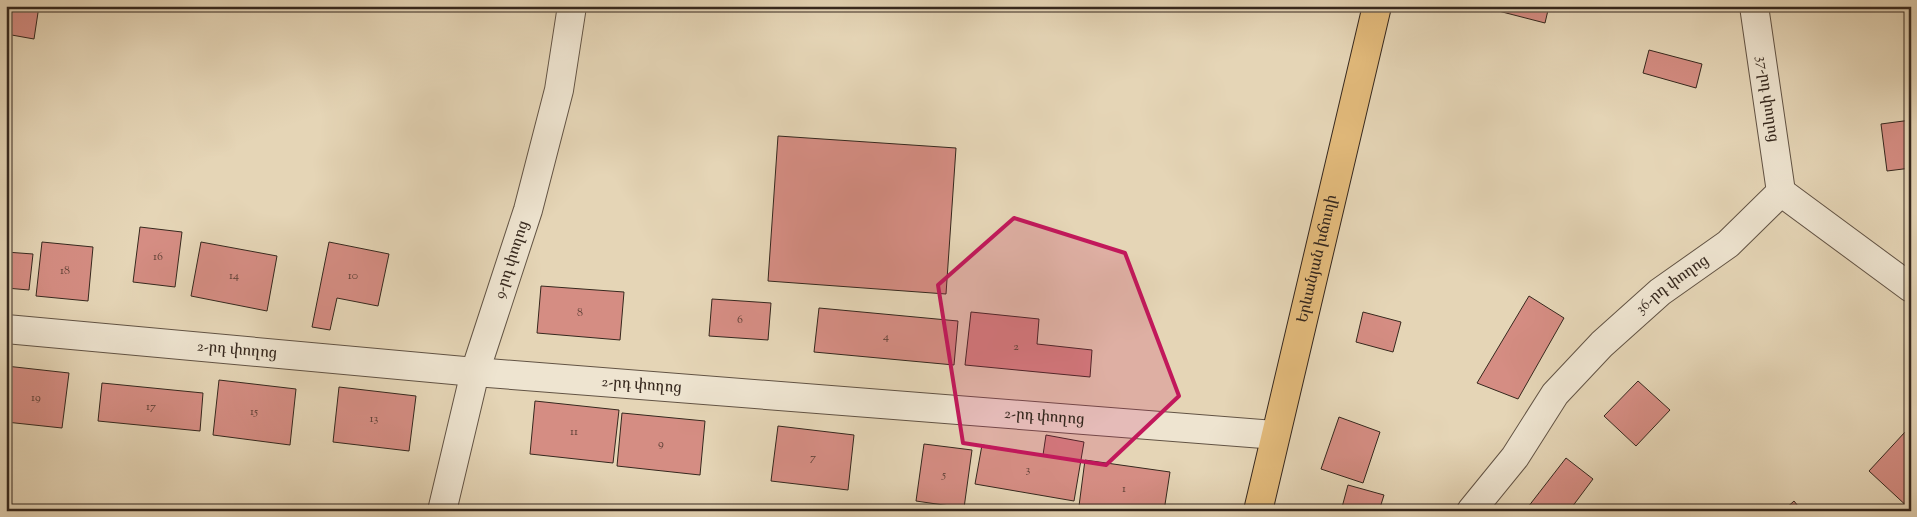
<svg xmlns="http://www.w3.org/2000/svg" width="1917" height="517" viewBox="0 0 1917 517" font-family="'Sorts Mill Goudy','Noto Serif Armenian',serif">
<rect width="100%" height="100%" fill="#e5d5b6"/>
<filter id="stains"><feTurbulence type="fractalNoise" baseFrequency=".004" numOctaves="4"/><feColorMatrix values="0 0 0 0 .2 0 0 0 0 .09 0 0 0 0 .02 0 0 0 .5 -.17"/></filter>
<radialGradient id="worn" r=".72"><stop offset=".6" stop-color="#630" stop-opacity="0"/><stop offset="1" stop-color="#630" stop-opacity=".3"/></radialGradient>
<g fill="#d58d83" stroke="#36281e">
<polygon points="6,6 39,6 34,39 6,34"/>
<polygon points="1479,6 1549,6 1545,23"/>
<polygon points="1649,50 1702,64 1696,88 1643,73"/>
<polygon points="1911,120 1911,168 1887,171 1881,124"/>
<polygon points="778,136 956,148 946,294 768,281"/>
<polygon points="140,227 182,232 175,287 133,282"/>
<polygon points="42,242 93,247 88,301 36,296"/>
<polygon points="201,242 277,256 267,311 191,296"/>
<polygon points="329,242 389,254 378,306 337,298 330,330 312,327"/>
<polygon points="6,252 33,254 29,290 6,288"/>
<polygon points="541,286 624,292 620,340 537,333"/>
<polygon points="1529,296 1564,318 1518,399 1477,383"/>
<polygon points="712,299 771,303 768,340 709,336"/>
<polygon points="819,308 958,321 954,365 814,352"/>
<polygon points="971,312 1039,319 1037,344 1092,350 1090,377 965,365"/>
<polygon points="1363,312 1401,322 1393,352 1356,342"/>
<polygon points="6,366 69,373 62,428 6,422"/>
<polygon points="219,380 296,389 290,445 213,435"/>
<polygon points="1638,381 1670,410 1636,446 1604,416"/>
<polygon points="102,383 203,393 200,431 98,421"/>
<polygon points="339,387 416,396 409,451 333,442"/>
<polygon points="535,401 619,410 613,463 530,454"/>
<polygon points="622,413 705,421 700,475 617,466"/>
<polygon points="1339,417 1380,432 1363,483 1321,469"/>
<polygon points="778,426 854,435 848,490 771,481"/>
<polygon points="1905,432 1911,438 1911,510 1869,471"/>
<polygon points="1046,435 1084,442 1074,501 975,484 982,445 1043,455"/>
<polygon points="924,444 972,450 964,508 916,501"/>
<polygon points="1566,458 1593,479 1569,511 1533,511 1528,507"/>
<polygon points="1085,460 1170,472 1164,511 1111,511 1079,506"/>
<polygon points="1348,485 1384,495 1379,511 1341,511"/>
<polygon points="1794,501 1802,511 1783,511"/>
</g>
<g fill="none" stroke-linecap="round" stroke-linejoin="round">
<defs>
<g id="street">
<path id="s1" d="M1754,6L1781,192"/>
<polyline points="1781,192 1911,288"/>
<path id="s2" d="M6,329L475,372L1275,435"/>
<path id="s3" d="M442,511L475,372L528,210L559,90L572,6"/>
<path id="s4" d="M1471,511L1515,457L1555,394L1602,344L1660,292L1728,244L1781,192"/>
</g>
<g id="primary">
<path id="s5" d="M1258,511L1377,6"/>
</g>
</defs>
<use href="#street" stroke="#625344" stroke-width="30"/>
<use href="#primary" stroke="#36281e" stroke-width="30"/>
<use href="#street" stroke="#eee4d0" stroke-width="28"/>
<use href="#primary" stroke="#e2ba7b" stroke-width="28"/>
</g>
<path fill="#c2185b" fill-opacity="0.2" stroke="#c2185b" stroke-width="4" stroke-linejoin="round" d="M1014,218L1125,253L1179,396L1106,465L963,443L938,285Z"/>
<g text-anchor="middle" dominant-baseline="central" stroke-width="4" stroke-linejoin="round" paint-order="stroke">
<g font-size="12" fill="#5e4137">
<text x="158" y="257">16</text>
<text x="65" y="271">18</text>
<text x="234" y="276">14</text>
<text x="353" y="276">10</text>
<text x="580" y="313">8</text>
<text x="740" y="320">6</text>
<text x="886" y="337">4</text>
<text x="1016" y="347">2</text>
<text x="36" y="398">19</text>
<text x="151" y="407">17</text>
<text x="254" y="412">15</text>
<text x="374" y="419">13</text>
<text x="574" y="432">11</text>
<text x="661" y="444">9</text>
<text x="813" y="458">7</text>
<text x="1028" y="470">3</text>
<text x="944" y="475">5</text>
<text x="1124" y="489">1</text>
</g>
<g font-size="15" fill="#36281e" stroke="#eee4d0">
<text stroke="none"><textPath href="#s1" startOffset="94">37-րդ փողոց</textPath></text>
<text stroke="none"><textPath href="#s5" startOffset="259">Երևանյան խճուղի</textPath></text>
<text stroke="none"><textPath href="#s3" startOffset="261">9-րդ փողոց</textPath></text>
<text stroke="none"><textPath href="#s4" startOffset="305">36-րդ փողոց</textPath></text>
<text stroke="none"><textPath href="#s2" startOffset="232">2-րդ փողոց</textPath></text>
<text stroke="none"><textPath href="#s2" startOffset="638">2-րդ փողոց</textPath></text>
<text stroke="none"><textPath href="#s2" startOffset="1042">2-րդ փողոց</textPath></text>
</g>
</g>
<rect width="1917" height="517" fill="none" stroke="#e5d5b6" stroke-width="25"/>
<rect x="8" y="8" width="1902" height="502" fill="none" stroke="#36281e" stroke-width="2.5"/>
<rect x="12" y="12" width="1892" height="492" fill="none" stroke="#36281e"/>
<rect width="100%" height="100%" filter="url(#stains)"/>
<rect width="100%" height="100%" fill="url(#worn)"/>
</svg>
